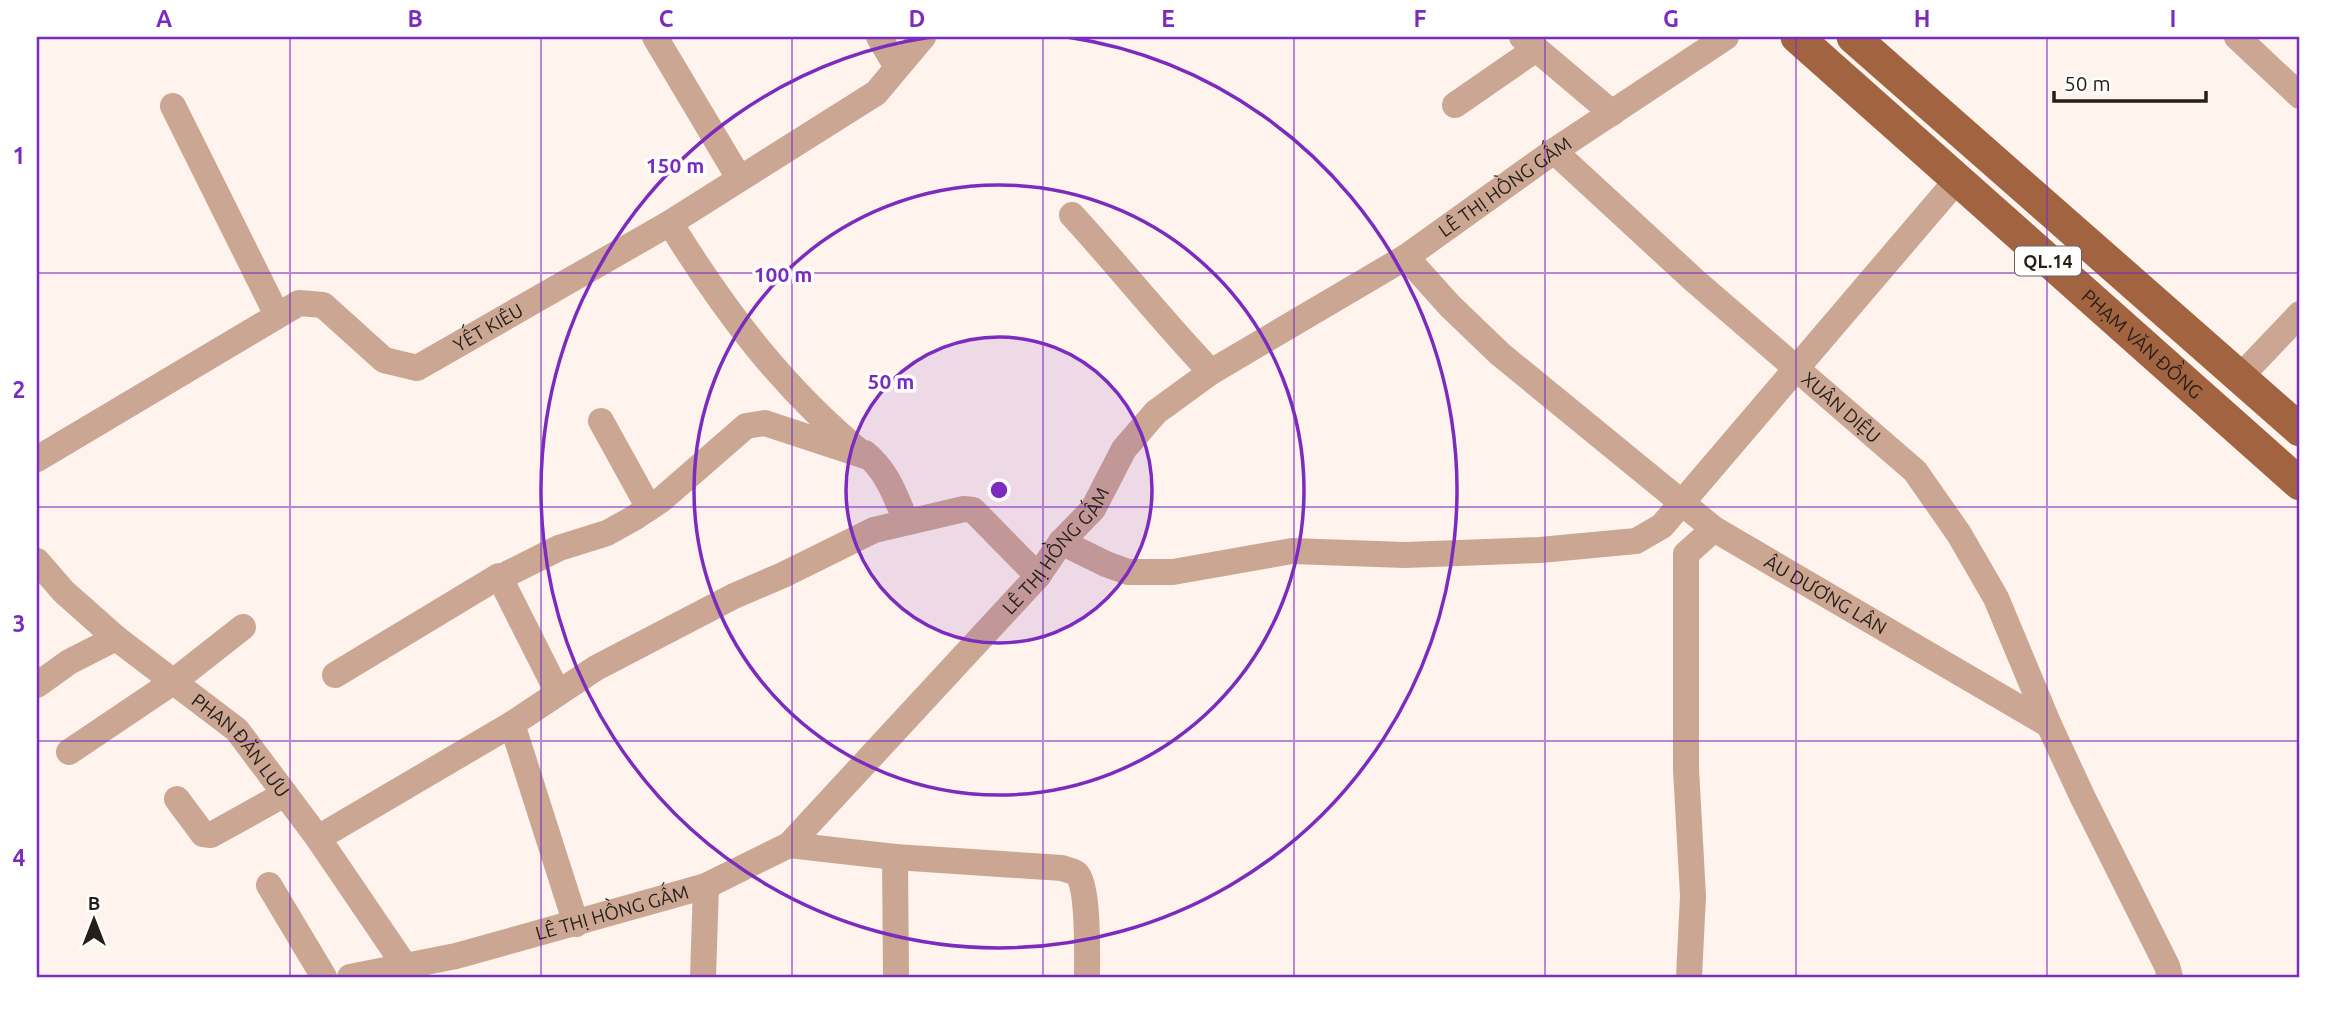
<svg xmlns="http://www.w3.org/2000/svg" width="2337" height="1014" viewBox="0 0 2337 1014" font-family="Ubuntu,sans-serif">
<rect width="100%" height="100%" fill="#fef3ed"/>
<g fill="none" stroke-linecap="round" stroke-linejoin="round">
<g stroke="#cba793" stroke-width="26">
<polyline points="655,37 739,178"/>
<polyline points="879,37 897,67"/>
<polyline points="1522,37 1612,113"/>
<polyline points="2237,37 2300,96"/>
<polyline points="1455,105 1536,49"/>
<polyline points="173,106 277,315"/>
<path id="s1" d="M1554,151L1695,281L1915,471L1959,534L1996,598L2049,725"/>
<path d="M1072,215C1119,266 1162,321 1211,372"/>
<path d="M670,223C725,312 783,389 865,456V453C887,471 895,495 906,521"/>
<path id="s2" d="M1406,257L1450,306L1500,354L1714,529L2049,725L2083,798L2167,966L2170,977"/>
<polyline points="2240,377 2300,314"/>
<polyline points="601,421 649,508"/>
<path id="s3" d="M37,459L299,303L323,305L384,360L417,368L670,223L876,93L923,37"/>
<polyline points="1061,542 1106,564 1128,572 1173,572 1292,551 1405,555 1540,550 1636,541 1662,526 1957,180"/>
<path id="s4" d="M37,561L64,592L116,638L237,730L318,838L405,966L407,977"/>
<polyline points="509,573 559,548 607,533 634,518 661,500 746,426 765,423 865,456"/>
<polyline points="335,675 499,576 558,693"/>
<polyline points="37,685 69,662 116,638"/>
<polyline points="512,724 576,924"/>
<polyline points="69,752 173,682 243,627"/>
<polyline points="177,799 203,834 211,835 285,794"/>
<polyline points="318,838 512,724 596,668 734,596 783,575 874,530 964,509 973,510 1038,576"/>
<path d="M789,845L895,857L1062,868C1066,870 1074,871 1077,874C1089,885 1087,959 1087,977"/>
<polyline points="895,857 896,977"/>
<polyline points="269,885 324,977"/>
<path id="s5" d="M350,977L456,956L706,886L789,845L1038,576L1061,542L1093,509L1124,449L1156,412L1211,372L1406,257L1554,151L1726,37"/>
<polyline points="703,977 706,886"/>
<polyline points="1689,977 1693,896 1686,769 1686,554 1714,529"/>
</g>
<g stroke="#a26440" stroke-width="33">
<path id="s6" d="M1797,37L2300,484"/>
<polyline points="1853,37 2300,430"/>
</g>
</g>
<path fill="none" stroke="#7b2cbf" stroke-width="2" stroke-opacity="0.55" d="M290,37V977M541,37V977M792,37V977M1043,37V977M1294,37V977M1545,37V977M1796,37V977M2047,37V977M37,273H2300M37,507H2300M37,741H2300"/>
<circle cx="999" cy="490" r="153" fill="#7b2cbf" fill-opacity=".12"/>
<g fill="none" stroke="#7b2cbf" stroke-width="3.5">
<circle cx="999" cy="490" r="153"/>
<circle cx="999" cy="490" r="305"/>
<path d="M1067 37A458 458 0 1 1 931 37"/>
</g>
<g text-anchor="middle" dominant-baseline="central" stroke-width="7" stroke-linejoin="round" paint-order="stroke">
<rect fill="#fff" stroke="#68625d" stroke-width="2" x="2015" y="246.5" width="66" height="29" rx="5"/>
<g font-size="18" font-weight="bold" fill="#271e18">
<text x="2048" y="261">QL.14</text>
</g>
<g font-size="19" fill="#271e18" stroke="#fff">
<text stroke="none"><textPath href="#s5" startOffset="1446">LÊ THỊ HỒNG GẤM</textPath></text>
<text stroke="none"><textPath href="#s3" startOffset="527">YẾT KIÊU</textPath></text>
<text stroke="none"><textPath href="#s6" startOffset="462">PHẠM VĂN ĐỒNG</textPath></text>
<text stroke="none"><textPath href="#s1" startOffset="385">XUÂN DIỆU</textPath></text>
<text stroke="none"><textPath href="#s5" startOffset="858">LÊ THỊ HỒNG GẤM</textPath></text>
<text stroke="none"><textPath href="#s2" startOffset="541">ÂU DƯƠNG LÂN</textPath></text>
<text stroke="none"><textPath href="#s4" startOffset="276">PHAN ĐĂN LƯU</textPath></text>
<text stroke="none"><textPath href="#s5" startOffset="270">LÊ THỊ HỒNG GẤM</textPath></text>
</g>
</g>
<circle cx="999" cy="490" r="10" fill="#7b2cbf" stroke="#fff" stroke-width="3.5"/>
<g font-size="21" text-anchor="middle" font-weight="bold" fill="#7b2cbf" stroke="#fff" stroke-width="7" stroke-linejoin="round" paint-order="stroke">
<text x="675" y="173">150 m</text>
<text x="783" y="282">100 m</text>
<text x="891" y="389">50 m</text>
</g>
<rect width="2337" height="1014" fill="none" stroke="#ffffff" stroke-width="77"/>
<g transform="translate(94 920)" stroke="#ffffff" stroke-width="5" paint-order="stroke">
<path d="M0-5L12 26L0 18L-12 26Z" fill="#271e18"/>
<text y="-10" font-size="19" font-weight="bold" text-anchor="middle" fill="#271e18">B</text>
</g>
<path d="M2054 91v10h152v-10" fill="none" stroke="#271e18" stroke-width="3.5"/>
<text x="2064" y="91" font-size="21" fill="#271e18" stroke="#ffffff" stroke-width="5" paint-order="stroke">50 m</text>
<rect x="38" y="38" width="2260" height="938" fill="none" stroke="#7b2cbf" stroke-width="2.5"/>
<g font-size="23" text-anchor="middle" font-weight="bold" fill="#7b2cbf">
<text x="164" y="27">A</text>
<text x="415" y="27">B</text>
<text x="666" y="27">C</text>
<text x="917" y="27">D</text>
<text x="1168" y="27">E</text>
<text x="1420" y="27">F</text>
<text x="1671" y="27">G</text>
<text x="1922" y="27">H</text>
<text x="2173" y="27">I</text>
<text x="19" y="164">1</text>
<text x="19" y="398">2</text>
<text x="19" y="632">3</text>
<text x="19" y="866">4</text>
</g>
</svg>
